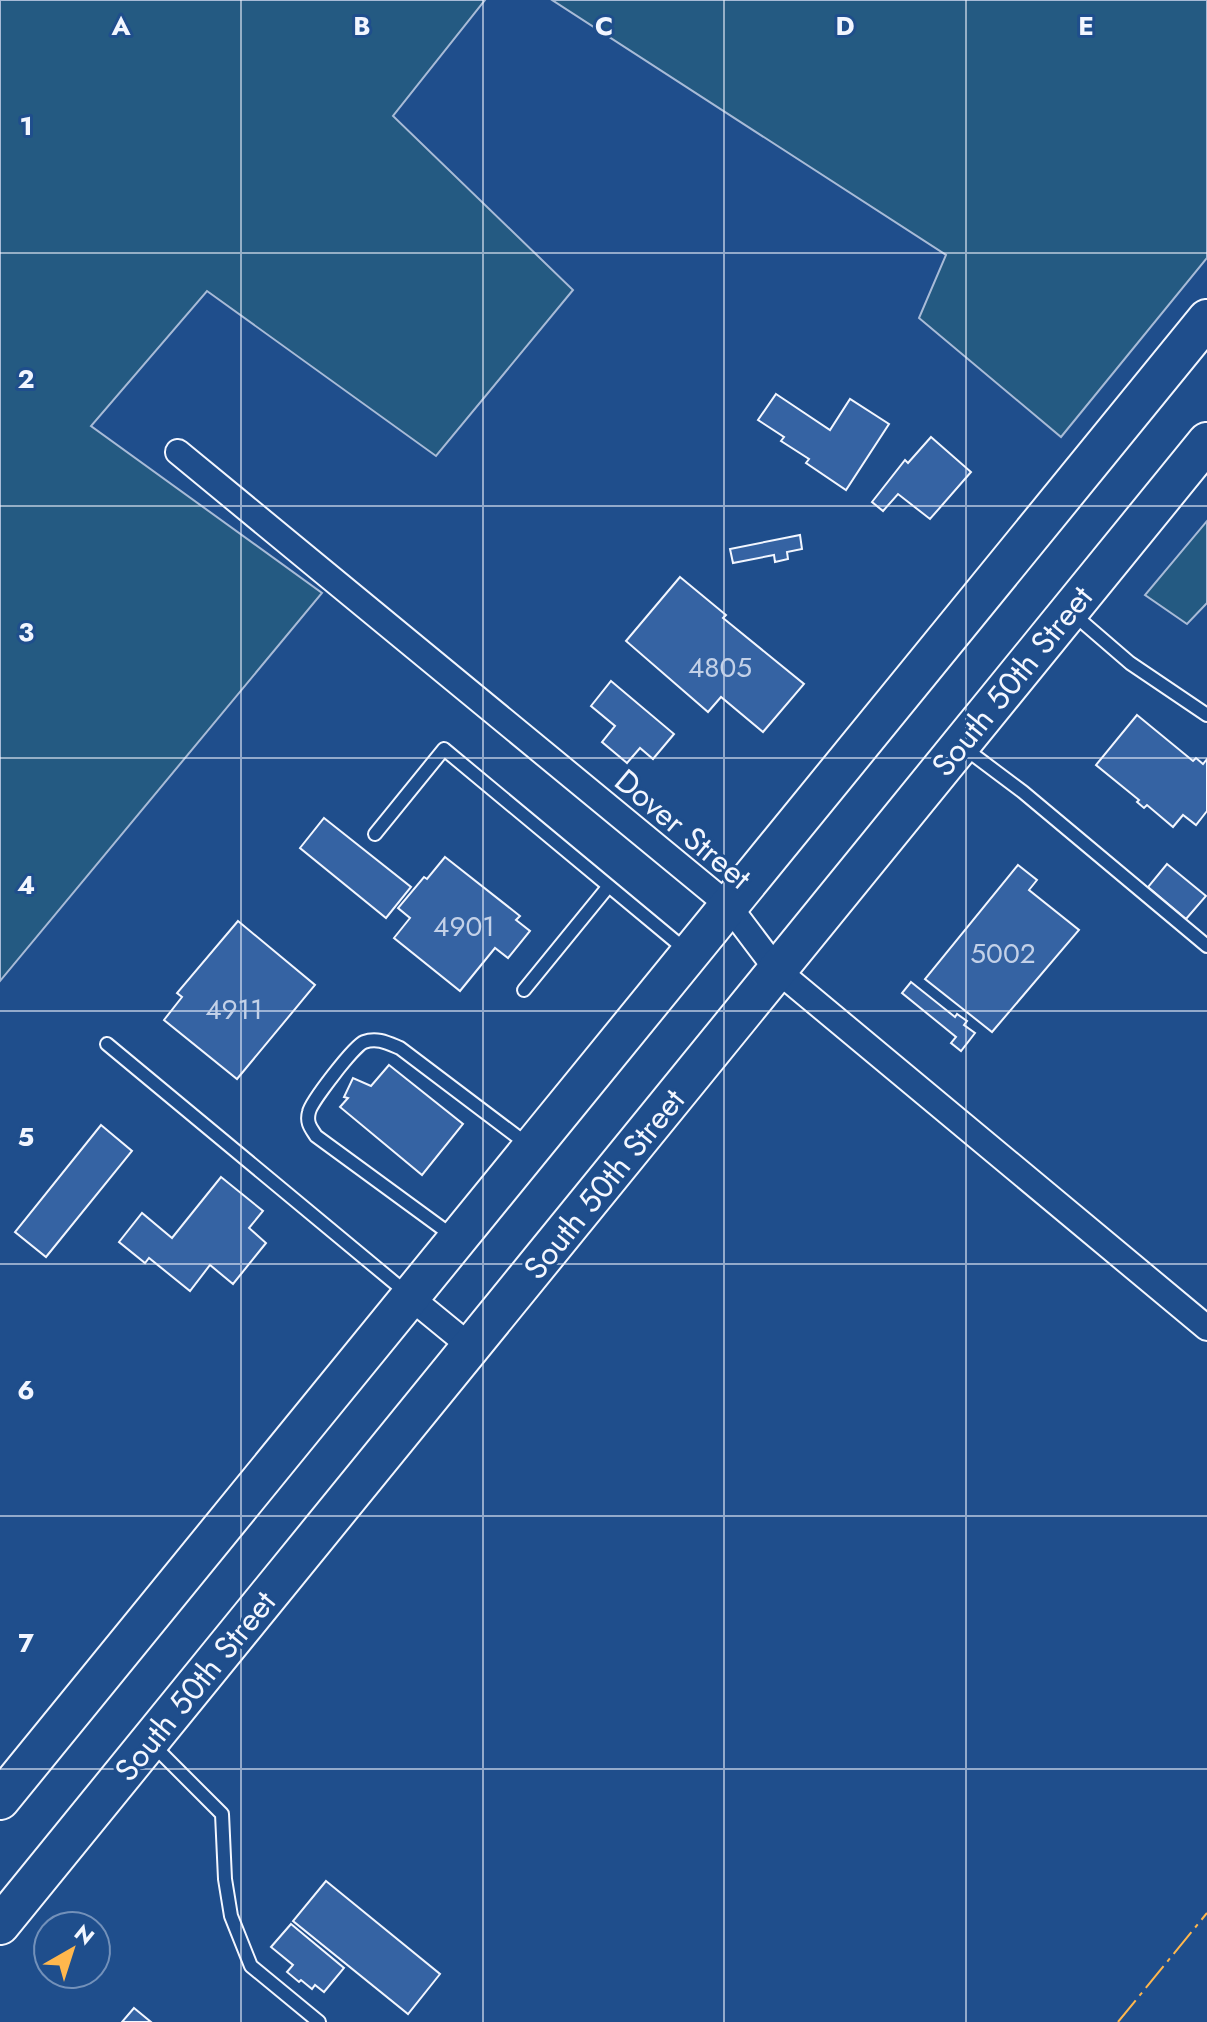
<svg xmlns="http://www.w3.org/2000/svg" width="1207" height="2022" viewBox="0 0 1207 2022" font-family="Jost,sans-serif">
<rect width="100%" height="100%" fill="#1f4e8c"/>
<g fill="#245a82" stroke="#a8bbd7" stroke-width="2">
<polygon points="0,0 485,0 393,116 573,290 436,456 207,291 91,426 322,593 0,981"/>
<polygon points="552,0 1207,0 1207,258 1061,437 919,318 946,255"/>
<polygon points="1207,521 1207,603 1187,624 1145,595"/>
</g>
<g fill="#3563a3" stroke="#f2f6ff" stroke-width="2">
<polygon points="776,394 830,430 850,399 889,424 846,490 806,463 809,459 781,441 784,437 758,420"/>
<polygon points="931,437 971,472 930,519 898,494 883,511 872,502 905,460 908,463"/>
<polygon points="800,535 802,549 787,552 788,559 775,562 774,555 733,563 730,549"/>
<polygon points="680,577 726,615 723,618 804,684 763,732 721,697 708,712 626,641"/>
<polygon points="611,681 674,734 653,759 640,748 627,763 602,742 615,726 591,706"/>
<polygon points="1137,715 1193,761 1196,758 1203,764 1207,759 1207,811 1196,825 1183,815 1173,827 1147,805 1144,808 1137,802 1139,800 1096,765"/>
<polygon points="324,818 411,887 386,918 300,848"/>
<polygon points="445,857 520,916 516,920 530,931 508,958 495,948 460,991 394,938 410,918 398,908 424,877 427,879"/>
<polygon points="1167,864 1206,896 1186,919 1148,887"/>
<polygon points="1018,865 1037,880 1029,890 1079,930 992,1032 925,979"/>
<polygon points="238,921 315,985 237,1079 164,1020 182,997 177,993"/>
<polygon points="911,982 955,1017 957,1014 967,1021 964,1025 975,1033 961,1051 951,1043 956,1037 902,993"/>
<polygon points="389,1065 463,1124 422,1175 340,1107 348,1098 344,1097 353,1078 371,1086"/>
<polygon points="101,1125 132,1151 46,1257 15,1232"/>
<polygon points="221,1177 263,1211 249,1228 266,1243 233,1284 210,1265 190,1291 149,1258 145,1263 119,1242 142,1213 172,1238"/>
<polygon points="326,1881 440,1974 408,2014 293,1921"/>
<polygon points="291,1924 344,1968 324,1992 315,1985 312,1989 301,1980 299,1982 287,1972 293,1965 271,1947"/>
<polygon points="134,2008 151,2022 122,2022"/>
</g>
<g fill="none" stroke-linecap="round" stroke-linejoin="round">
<defs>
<g id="service">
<polyline points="1072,613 1130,663 1207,715"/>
<polyline points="963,747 1023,792 1207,946"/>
<polyline points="375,834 444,749 687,951"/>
<polyline points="524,990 608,887"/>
<polyline points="107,1044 408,1294"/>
<path d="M454,1237L316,1136C311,1128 306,1123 309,1112C311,1102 354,1046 364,1042C377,1037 388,1043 400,1048L527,1144"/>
<polyline points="152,1744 222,1814 225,1879 231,1916 251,1966 319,2022"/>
</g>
<g id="minor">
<polyline points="178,452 728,905 777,970 1207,1328"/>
<polyline points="410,1297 471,1347"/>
</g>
<g id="primary">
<polyline points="0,1800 1207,319"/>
<polyline points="0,1925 1207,442"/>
</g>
</defs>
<use href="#service" stroke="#f2f6ff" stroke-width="16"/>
<use href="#minor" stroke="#f2f6ff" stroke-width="28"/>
<use href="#primary" stroke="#f2f6ff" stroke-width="42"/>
<use href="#service" stroke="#1f4e8c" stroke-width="12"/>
<use href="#minor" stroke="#1f4e8c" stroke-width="24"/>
<use href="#primary" stroke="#1f4e8c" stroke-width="38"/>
<polyline stroke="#ffb74d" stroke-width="2" stroke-dasharray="28 6 4 6" stroke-linecap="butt" points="1118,2022 1207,1913"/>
</g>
<path fill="none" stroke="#f2f6ff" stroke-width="2" stroke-opacity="0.55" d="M241,0V2022M483,0V2022M724,0V2022M966,0V2022M0,253H1207M0,506H1207M0,758H1207M0,1011H1207M0,1264H1207M0,1516H1207M0,1769H1207"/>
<g text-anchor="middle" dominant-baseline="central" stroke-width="6" stroke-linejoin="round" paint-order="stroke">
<g font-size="28" fill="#c3d1e8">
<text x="720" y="667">4805</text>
<text x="464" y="926">4901</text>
<text x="1003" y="953">5002</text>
<text x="234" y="1009">4911</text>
</g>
<g font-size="32" fill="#f2f6ff" stroke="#1f4e8c">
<text transform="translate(1012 681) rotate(-51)">South 50th Street</text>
<text transform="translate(683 829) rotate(40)">Dover Street</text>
<text transform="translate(604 1184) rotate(-51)">South 50th Street</text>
<text transform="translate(195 1686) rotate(-51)">South 50th Street</text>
</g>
</g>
<g font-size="26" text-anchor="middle" font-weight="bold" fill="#f2f6ff" stroke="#1f4e8c" stroke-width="6" stroke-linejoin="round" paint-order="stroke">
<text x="121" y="35">A</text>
<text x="362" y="35">B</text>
<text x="604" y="35">C</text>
<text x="845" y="35">D</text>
<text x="1086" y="35">E</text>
<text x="26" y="135">1</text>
<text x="26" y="388">2</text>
<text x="26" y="641">3</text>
<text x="26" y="894">4</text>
<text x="26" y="1146">5</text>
<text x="26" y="1399">6</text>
<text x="26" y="1652">7</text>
</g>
<g transform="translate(72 1950) rotate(39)"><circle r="38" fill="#1f4e8c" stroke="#7391ba" stroke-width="2"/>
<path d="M0-6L14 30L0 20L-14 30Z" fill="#ffb74d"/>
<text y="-12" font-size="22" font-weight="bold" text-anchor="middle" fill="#f2f6ff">N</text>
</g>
</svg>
